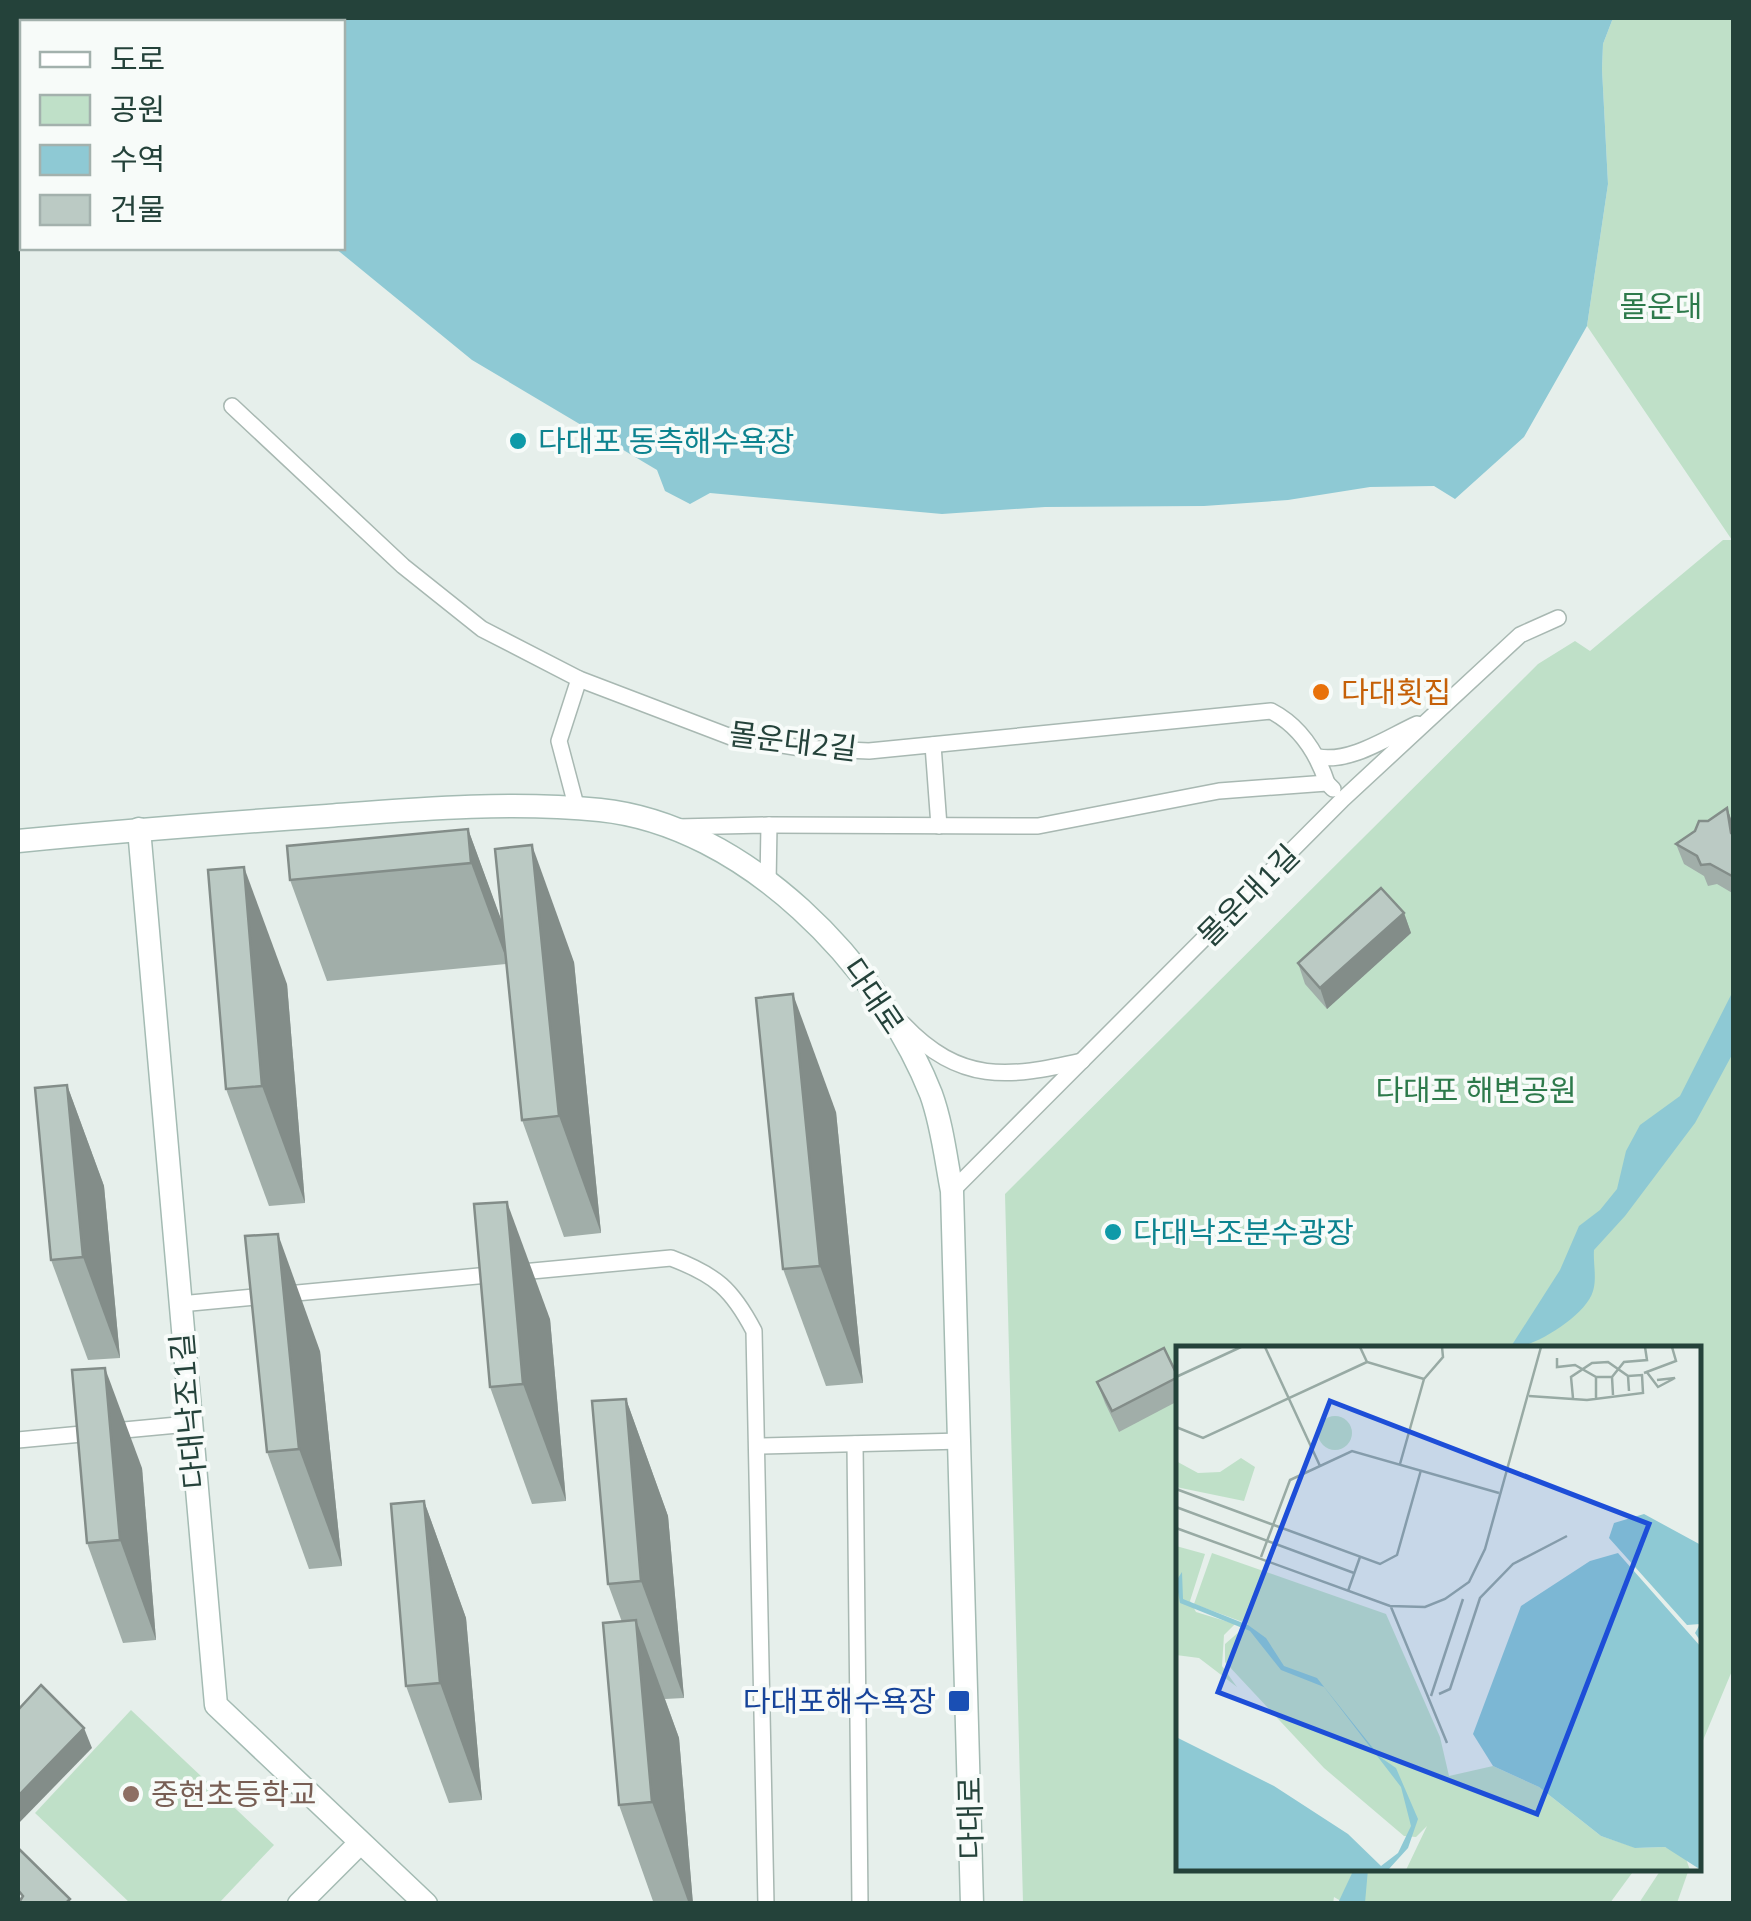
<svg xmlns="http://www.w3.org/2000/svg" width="1751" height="1921" viewBox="0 0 1751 1921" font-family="Mulish,'Noto Sans KR',sans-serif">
<rect width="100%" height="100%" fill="#e6efeb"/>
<g fill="#bfe0c8">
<polygon points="1613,18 1733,18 1734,1666 1699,1750 1698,1348 1178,1348 1178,1868 1635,1869 1610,1903 1346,1904 1334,1897 1333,1904 1023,1903 1005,1194 1538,664 1575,641 1590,651 1723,540 1732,540 1587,326 1608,184 1602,69 1603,44"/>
<polygon points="131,1710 274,1845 219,1903 130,1903 35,1813"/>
<polygon points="1662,1868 1689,1869 1677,1903 1639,1903"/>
</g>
<g fill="#8ec9d4">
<polygon points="18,18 239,18 236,22 22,22 22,127 18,121"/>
<polygon points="260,18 1613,18 1603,44 1602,69 1608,184 1587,326 1524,437 1455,499 1434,486 1370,487 1288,500 1204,506 1045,507 942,514 710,493 690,504 665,491 657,470 472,360 335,248 342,248 342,22 257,22"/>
<path d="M1733,991V1053L1712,1092L1695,1123L1625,1216L1594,1250C1593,1262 1597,1279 1593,1291C1586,1316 1532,1349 1510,1348L1560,1270L1579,1226L1600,1210L1617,1189L1626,1151L1640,1125L1680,1096Z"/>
<polygon points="1354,1869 1368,1869 1365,1903 1338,1903"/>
</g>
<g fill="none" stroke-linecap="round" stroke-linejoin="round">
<defs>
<g id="street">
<path d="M232,406L403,566L482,629L579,679L731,737L801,748L869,751L1271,711C1300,726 1317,753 1327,783"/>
<polyline points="933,745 939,826"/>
<path d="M1318,757C1351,763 1388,737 1417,724"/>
<polyline points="577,809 559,741 579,679"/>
<polyline points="769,825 1038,826 1219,791 1327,783 1333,789"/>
<polyline points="677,827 769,825 768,884"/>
<path d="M903,1024C960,1084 1008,1078 1082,1061"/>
<polyline points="952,1191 1343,799 1520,635 1558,618"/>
<path d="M180,1304L671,1258C716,1275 732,1289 754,1331L766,1904"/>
<polyline points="18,1440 188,1424"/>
<polyline points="855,1444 860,1904"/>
<polyline points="757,1446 962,1441"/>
</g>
<g id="secondary">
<polyline points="139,829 216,1705 426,1904"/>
<path d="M18,841C121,831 224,823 327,816C418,809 509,801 600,810C745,825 880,965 931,1094C942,1124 946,1160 952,1191L972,1904"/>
<polyline points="299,1904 360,1843"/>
</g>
</defs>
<use href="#street" stroke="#a8b8b2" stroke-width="18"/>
<use href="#secondary" stroke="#a4bbb3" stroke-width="25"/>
<use href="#street" stroke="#fff" stroke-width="15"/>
<use href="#secondary" stroke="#fff" stroke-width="22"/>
</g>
<g fill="#a1aea9">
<polygon points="1727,808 1734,827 1734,894 1717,884 1708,886 1704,876 1684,864 1676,844"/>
<polygon points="468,829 502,923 574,962 601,1233 564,1237 522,1120 506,964 327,981 290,880"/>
<polygon points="1404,913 1411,933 1327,1009 1305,984 1298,963"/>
<polygon points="287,984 305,1203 269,1206 226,1089"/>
<polygon points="67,1085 104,1186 120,1358 88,1360 51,1260"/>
<polygon points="836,1112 863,1383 826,1386 783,1269"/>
<polygon points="550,1319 566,1501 532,1504 490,1387"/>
<polygon points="320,1351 342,1566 309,1569 267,1452"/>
<polygon points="1178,1375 1178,1401 1119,1432 1105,1403 1097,1382"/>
<polygon points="626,1399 668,1516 684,1698 665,1699 679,1738 693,1904 654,1904 619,1805 622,1622 608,1584"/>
<polygon points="142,1468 156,1640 123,1643 87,1543"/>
<polygon points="424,1501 466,1618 482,1800 449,1803 406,1686"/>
</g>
<g fill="#838d89">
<polygon points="1727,808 1734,827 1734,840 1731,833"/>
<polygon points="468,829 505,930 508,964 471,863"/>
<polygon points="532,845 574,962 601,1233 559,1116"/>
<polygon points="244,867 287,984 305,1203 262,1086"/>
<polygon points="1404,913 1411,933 1327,1009 1320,988"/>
<polygon points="793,994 836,1112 863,1383 820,1266"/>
<polygon points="67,1085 104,1186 120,1358 83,1257"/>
<polygon points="507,1202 550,1319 566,1501 523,1384"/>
<polygon points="278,1234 320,1351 342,1566 299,1449"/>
<polygon points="105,1368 142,1468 156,1640 120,1540"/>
<polygon points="626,1399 668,1516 684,1698 641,1581"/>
<polygon points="424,1501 466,1618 482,1800 440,1683"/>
<polygon points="636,1620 679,1738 693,1904 689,1904 652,1802"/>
<polygon points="84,1728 92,1748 18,1824 18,1796"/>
</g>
<g fill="#bbcac4" stroke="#838d89" stroke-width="2.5">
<polygon points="1727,808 1731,833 1734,836 1732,876 1710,864 1701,865 1697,856 1676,844 1695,831 1699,821 1708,821"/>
<polygon points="468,829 471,863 290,880 287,846"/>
<polygon points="532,845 559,1116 522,1120 495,849"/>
<polygon points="244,867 262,1086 226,1089 208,870"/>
<polygon points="1381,888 1404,913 1320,988 1298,963"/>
<polygon points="793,994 820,1266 783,1269 756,998"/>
<polygon points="67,1085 83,1257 51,1260 35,1088"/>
<polygon points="507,1202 523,1384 490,1387 474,1204"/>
<polygon points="278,1234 299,1449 267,1452 245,1236"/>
<polygon points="1164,1348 1178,1377 1112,1411 1097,1382"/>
<polygon points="105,1368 120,1540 87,1543 72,1370"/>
<polygon points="626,1399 641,1581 608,1584 592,1401"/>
<polygon points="424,1501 440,1683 406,1686 391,1504"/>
<polygon points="636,1620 652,1802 619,1805 603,1623"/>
<polygon points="41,1685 84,1728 18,1796 18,1710"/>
<polygon points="18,1848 70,1899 65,1904 18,1904 23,1896 18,1890"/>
</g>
<g fill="#0f9aa8" stroke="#f7fbf9" stroke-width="4">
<circle cx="518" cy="441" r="10"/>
<circle cx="1113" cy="1232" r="10"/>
</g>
<circle fill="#e8710a" stroke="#f7fbf9" stroke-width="4" cx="1321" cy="692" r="10"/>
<rect fill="#1a4fb4" stroke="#f7fbf9" stroke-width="4" x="947" y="1689" width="24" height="24" rx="5"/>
<circle fill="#8d6e63" stroke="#f7fbf9" stroke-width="4" cx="131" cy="1794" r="10"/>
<g text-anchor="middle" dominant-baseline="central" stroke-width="8" stroke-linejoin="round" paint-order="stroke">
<g font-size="30" fill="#2d7a4b" stroke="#f7fbf9">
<text x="1661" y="306">몰운대</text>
<text x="1476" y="1090">다대포 해변공원</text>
</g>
<g font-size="30" fill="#0d838f" stroke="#f7fbf9" text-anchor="start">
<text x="538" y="441">다대포 동측해수욕장</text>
<text x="1133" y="1232">다대낙조분수광장</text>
</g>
<g font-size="30" fill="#c56008" stroke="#f7fbf9" text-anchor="start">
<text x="1341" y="692">다대횟집</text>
</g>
<g font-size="30" fill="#24423a" stroke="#f7fbf9">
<text transform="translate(793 741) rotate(7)">몰운대2길</text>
<text transform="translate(1248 895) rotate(-45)">몰운대1길</text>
<text transform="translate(874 996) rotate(56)">다대로</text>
<text transform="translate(188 1411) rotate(-95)">다대낙조1길</text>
<text transform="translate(970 1818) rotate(-91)">다대로</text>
</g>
<g font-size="30" fill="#164399" stroke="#f7fbf9" text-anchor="end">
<text x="936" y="1701">다대포해수욕장</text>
</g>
<g font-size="30" fill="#785e54" stroke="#f7fbf9" text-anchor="start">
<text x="151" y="1794">중현초등학교</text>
</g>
</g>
<g transform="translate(1176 1346)">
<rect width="525" height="525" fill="#e6efeb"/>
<path d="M142 87a17 17 0 1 1 34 0a17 17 0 1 1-34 0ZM65,112L79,121L68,155L0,141V115L22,127L44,126ZM0,200L29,208L14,255L20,266L59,278L48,289L46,320L61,341L23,312L0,309ZM36,207L210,268L264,391L273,430L317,420L363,441L425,490L461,502L489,501L509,510L514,524H230L251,480L240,491L228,490L148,422L49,316V298L72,278L18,258Z" fill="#bfe0c8"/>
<path d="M468,168L525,199V296L519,287L524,278L511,279L433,192L438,177ZM442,207L525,301V524L489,501L459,502L425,490L363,441L317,420L297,388L345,260L414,215ZM6,226L7,253L72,279L90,292L108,320L141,332L204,411L220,422L242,473L232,502L212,524H0V391L98,440L172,488L205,520L222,507L235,480L225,441L148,341L105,324L74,285L4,257L0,235Z" fill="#8ec9d4"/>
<path fill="none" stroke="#98aaa4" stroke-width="2.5" d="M89,1L144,120M184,1L191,16L248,33M381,12V21L399,19L420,31V52M470,25L482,41L499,32L481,34M468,27L500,15L496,1M0,31L65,1M420,31H436L437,49M436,31L448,16L471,14L469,1M353,50L411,54L467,47L466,29L452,30M397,52L395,31L416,17L432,16L452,30L453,45M0,81L27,92L191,16M224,118L248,33L267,11L266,1M0,143L204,218L221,209L245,124M0,161L178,227M0,182L214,260L249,261L269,253L293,236L309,203L365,1M85,211L114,134L176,105L323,147M172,245L184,211M215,261L271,397M263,348L274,343L304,252L337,218L391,190M255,350L287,253"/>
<path fill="#1d4ed8" fill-opacity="0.15" stroke="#1d4ed8" stroke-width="5" d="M154,55L473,178L361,468L42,346Z"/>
<rect width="525" height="525" fill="none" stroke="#24423a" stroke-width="5"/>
</g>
<rect width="1751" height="1921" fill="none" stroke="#24423a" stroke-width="40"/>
<rect x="20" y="20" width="325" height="230" fill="#f7fbf9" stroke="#a3b1ad" stroke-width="2.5"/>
<rect x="40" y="52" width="50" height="15" fill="#ffffff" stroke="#a3b1ad" stroke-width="2.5"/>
<text x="110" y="70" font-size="30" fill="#24423a">도로</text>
<rect x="40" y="95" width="50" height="30" fill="#bfe0c8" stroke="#a3b1ad" stroke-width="2.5"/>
<text x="110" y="120" font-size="30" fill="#24423a">공원</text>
<rect x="40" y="145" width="50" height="30" fill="#8ec9d4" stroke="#a3b1ad" stroke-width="2.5"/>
<text x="110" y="170" font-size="30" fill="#24423a">수역</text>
<rect x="40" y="195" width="50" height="30" fill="#bbcac4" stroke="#a3b1ad" stroke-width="2.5"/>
<text x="110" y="220" font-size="30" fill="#24423a">건물</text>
</svg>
